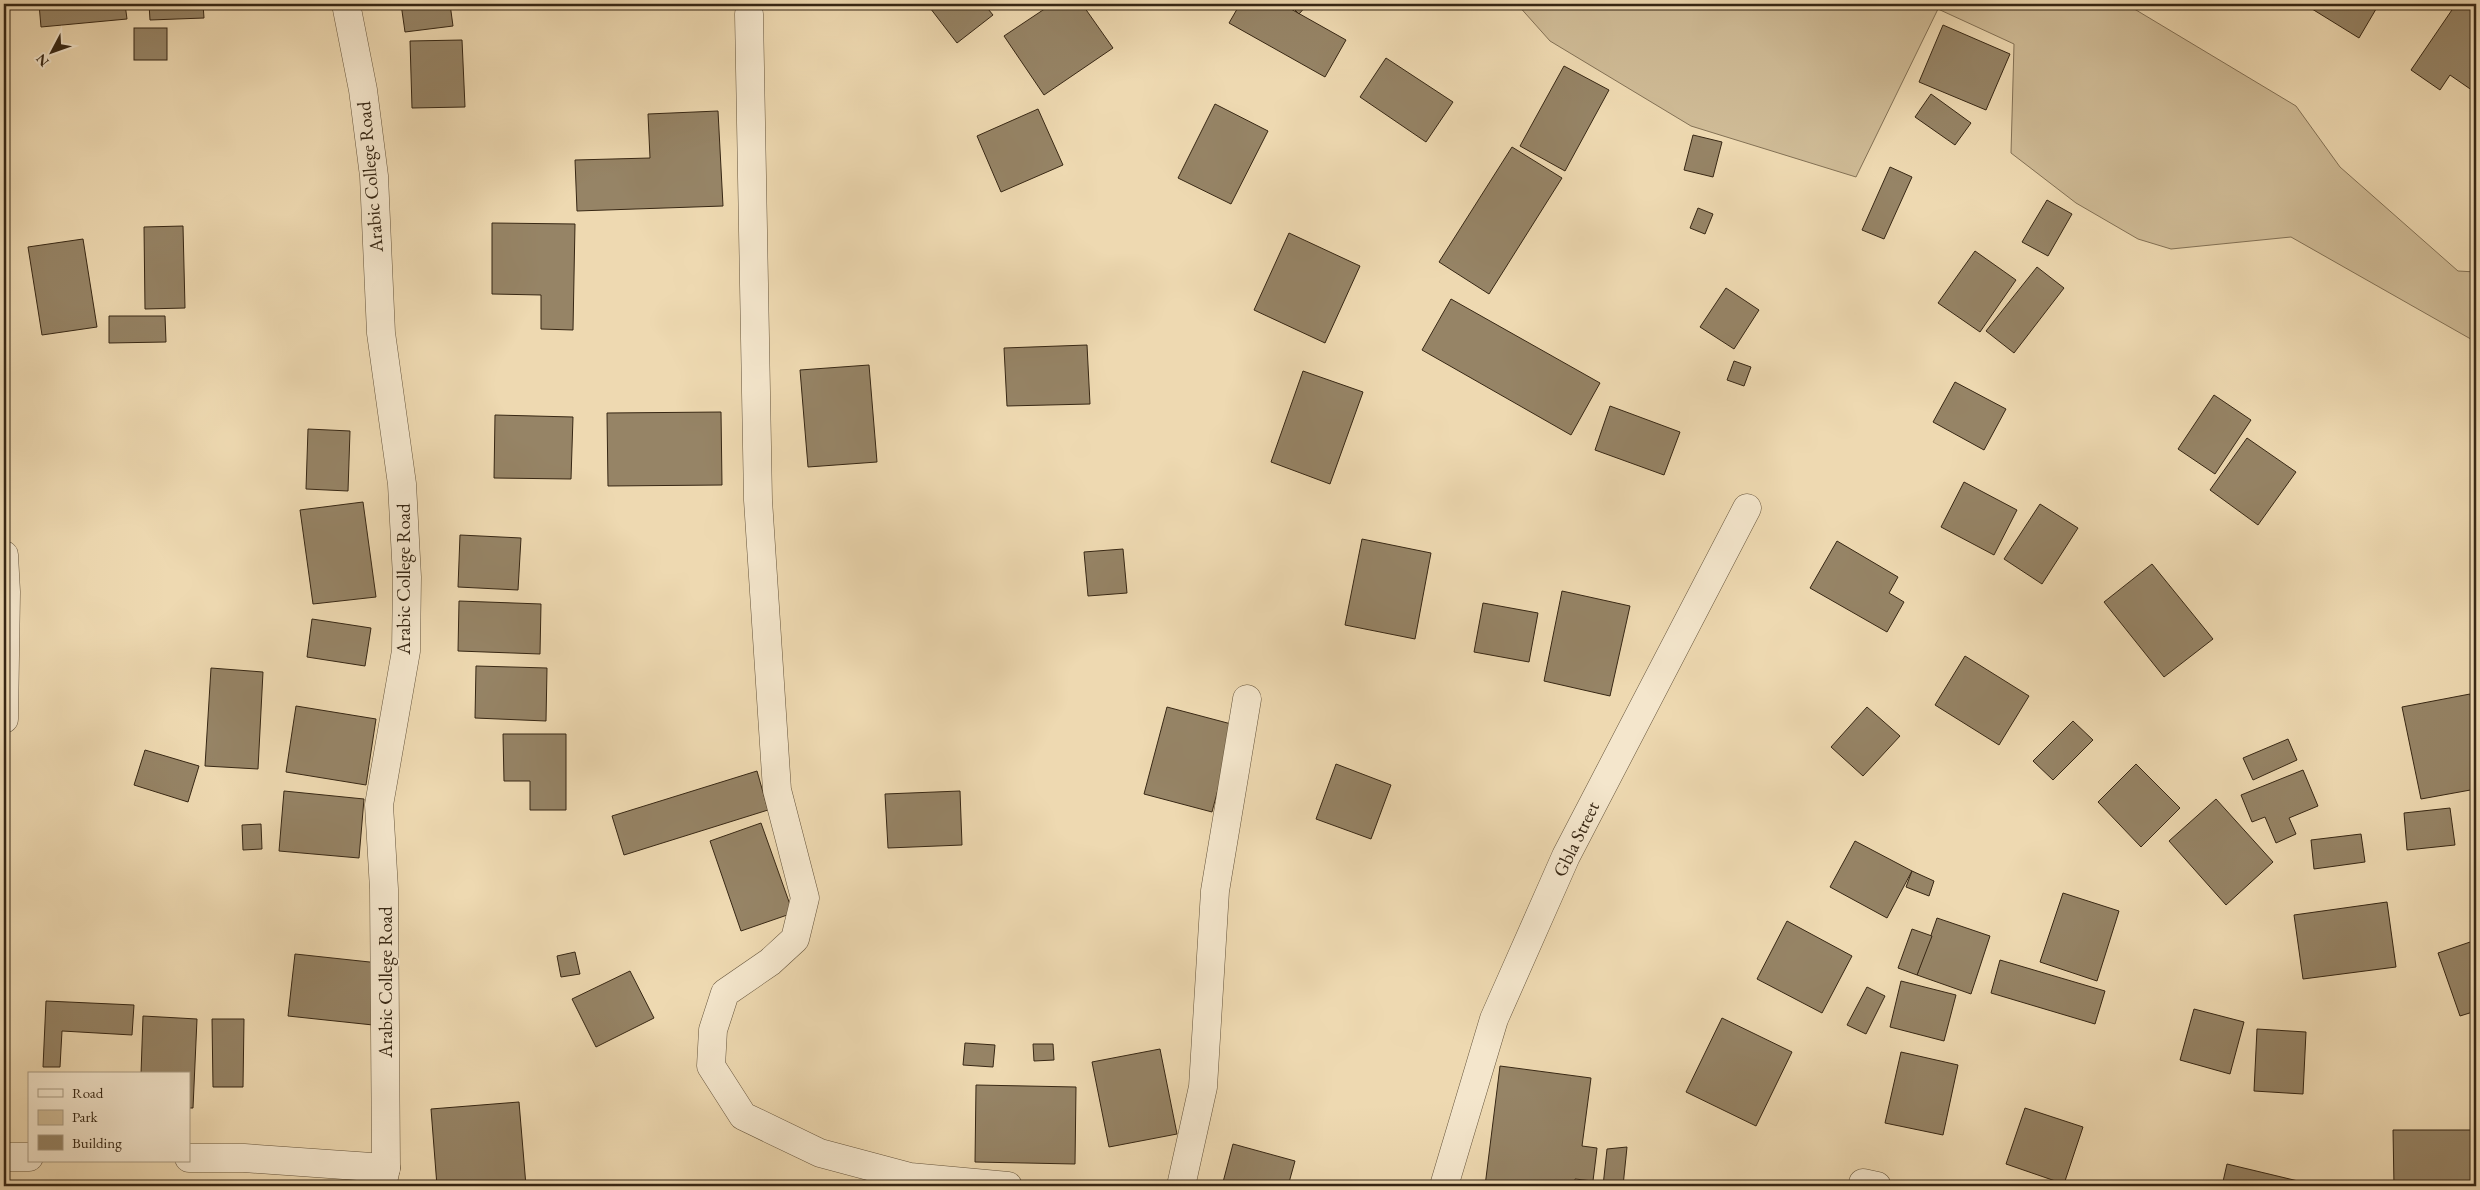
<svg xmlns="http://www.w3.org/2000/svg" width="2480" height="1190" viewBox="0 0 2480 1190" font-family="'EB Garamond',serif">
<rect width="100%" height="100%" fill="#eed9b1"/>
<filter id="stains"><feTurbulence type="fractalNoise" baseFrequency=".004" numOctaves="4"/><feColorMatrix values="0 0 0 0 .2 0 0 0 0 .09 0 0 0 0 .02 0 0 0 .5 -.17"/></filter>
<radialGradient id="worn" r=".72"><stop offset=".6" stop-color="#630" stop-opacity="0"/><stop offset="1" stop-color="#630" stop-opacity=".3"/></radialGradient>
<polygon fill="#cfbb96" stroke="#837155" points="1517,4 2126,4 2296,106 2340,167 2458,271 2476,272 2476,342 2291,237 2171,249 2138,239 2076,203 2011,153 2014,44 1938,9 1856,177 1691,126 1550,41"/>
<g fill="#968466" stroke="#372714">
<polygon points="39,4 125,4 127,19 41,27"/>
<polygon points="149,4 203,4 204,18 150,20"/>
<polygon points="401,4 450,4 453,26 405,32"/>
<polygon points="927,4 984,4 993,15 957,43"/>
<polygon points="1052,4 1082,4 1113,48 1044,95 1004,36"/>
<polygon points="1240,4 1282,4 1346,40 1325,77 1229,23"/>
<polygon points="1289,4 1308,4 1299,14"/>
<polygon points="2304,4 2379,4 2359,38"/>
<polygon points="2456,4 2465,4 2476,12 2476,93 2450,75 2440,90 2411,70"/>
<polygon points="1943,25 2010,54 1986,110 1919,82"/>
<rect x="134" y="28" width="33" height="32"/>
<polygon points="462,40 465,107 412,108 410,41"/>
<polygon points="1386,58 1453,102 1426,142 1360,97"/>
<polygon points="1564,66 1609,90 1565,171 1520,146"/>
<polygon points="1931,94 1971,123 1955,145 1915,117"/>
<polygon points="1215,104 1268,131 1231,204 1178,178"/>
<polygon points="1038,109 1063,165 1001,192 977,136"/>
<polygon points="718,111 723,206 577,211 575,160 650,158 648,114"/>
<polygon points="1693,135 1722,142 1713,177 1684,170"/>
<polygon points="1512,147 1562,178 1489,294 1439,262"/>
<polygon points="1890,167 1912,177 1884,239 1862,230"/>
<polygon points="2047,200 2072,214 2048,256 2022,242"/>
<polygon points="1698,208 1713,214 1705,234 1690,228"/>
<polygon points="492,223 575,224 573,330 541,329 541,295 492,294"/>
<polygon points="183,226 185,308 145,309 144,227"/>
<polygon points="1289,233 1360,266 1325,343 1254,310"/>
<polygon points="83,239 97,327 42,335 28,247"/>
<polygon points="1975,251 2016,280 1980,332 1938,303"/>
<polygon points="2037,267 2064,288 2014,353 1986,331"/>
<polygon points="1726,288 1759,310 1734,349 1700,327"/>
<polygon points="1451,299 1600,383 1571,435 1422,350"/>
<polygon points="109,316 165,316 166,342 109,343"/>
<polygon points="1087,345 1090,404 1007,406 1004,348"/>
<polygon points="1734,361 1751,367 1744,386 1727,380"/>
<polygon points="869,365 877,462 808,467 800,370"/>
<polygon points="1303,371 1363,392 1330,484 1271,462"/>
<polygon points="1955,382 2006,409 1984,450 1933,422"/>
<polygon points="2214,395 2251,420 2215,474 2178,449"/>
<polygon points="1610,406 1680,432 1664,475 1595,450"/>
<polygon points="721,412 722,485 608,486 607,413"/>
<polygon points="495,415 573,417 571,479 494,478"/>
<polygon points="308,429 350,431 348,491 306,489"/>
<polygon points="2247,438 2296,472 2258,525 2210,490"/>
<polygon points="1964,482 2017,510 1994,555 1941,527"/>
<polygon points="363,502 376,597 313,604 300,510"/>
<polygon points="2040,504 2078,528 2042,584 2004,559"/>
<polygon points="460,535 521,538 518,590 458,587"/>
<polygon points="1362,539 1431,553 1415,639 1345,625"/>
<polygon points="1837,541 1898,577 1889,593 1904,602 1887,632 1810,588"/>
<polygon points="1123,549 1127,593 1088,596 1084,552"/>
<polygon points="2152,564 2213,639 2164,677 2104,602"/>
<polygon points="1562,591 1630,606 1610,696 1544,681"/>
<polygon points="459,601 541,604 540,654 458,651"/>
<polygon points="1483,603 1538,613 1529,662 1474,652"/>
<polygon points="312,619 371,628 365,666 307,657"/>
<polygon points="1965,656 2029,696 1999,745 1935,705"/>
<polygon points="476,666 547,668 546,721 475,718"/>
<polygon points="211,668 263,672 258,769 205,766"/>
<polygon points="2470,694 2476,728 2476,789 2421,799 2402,707"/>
<polygon points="296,706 376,719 366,785 286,772"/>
<polygon points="1167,707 1235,725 1212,812 1144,794"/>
<polygon points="1867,707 1900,736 1863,776 1831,747"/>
<polygon points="2073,721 2093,740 2053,780 2033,761"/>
<polygon points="503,734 566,734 566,810 530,810 530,781 504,781"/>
<polygon points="2288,739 2297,760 2253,780 2243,758"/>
<polygon points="145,750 199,766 188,802 134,785"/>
<polygon points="1336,764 1391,785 1371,839 1316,819"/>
<polygon points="2136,764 2180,808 2141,847 2098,802"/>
<polygon points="2303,770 2318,806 2289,818 2296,834 2276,843 2265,817 2252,822 2241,795"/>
<polygon points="757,771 768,810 624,855 612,816"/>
<polygon points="284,791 364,799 359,858 279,851"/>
<polygon points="960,791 962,845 888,848 885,794"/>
<polygon points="2216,799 2273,862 2226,905 2169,841"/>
<polygon points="2450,808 2455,845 2407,850 2404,813"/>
<polygon points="761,823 793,913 741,931 710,841"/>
<polygon points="261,824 262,849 243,850 242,825"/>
<polygon points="2361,834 2365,862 2314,869 2311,840"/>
<polygon points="1855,841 1912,871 1887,918 1830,887"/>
<polygon points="1912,871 1934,881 1929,896 1906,887"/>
<polygon points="2063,893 2119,911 2097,981 2040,962"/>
<polygon points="2387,902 2396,967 2303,979 2294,915"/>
<polygon points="1937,918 1990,936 1971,994 1917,975"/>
<polygon points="1787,921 1852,956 1822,1013 1757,979"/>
<polygon points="1912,929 1932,936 1917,975 1898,968"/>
<polygon points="2476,940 2476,1011 2460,1016 2438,953"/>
<polygon points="575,952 580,974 561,977 557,956"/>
<polygon points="295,954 379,963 373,1025 288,1016"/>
<polygon points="2000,960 2105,991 2095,1024 1991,993"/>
<polygon points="630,971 654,1018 596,1047 572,999"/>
<polygon points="1901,981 1956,995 1944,1041 1890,1027"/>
<polygon points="1867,987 1885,996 1866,1034 1847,1025"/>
<polygon points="46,1001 134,1005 132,1035 62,1031 60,1067 43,1067"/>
<polygon points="2194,1009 2244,1022 2230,1074 2180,1060"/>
<polygon points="143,1016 197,1019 193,1108 189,1108 189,1074 141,1074"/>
<polygon points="1722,1018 1792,1052 1756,1126 1686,1092"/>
<polygon points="212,1019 244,1019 243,1087 213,1087"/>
<polygon points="2257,1029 2306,1032 2303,1094 2254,1091"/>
<polygon points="965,1043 995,1045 993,1067 963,1065"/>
<polygon points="1033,1044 1053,1044 1054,1060 1034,1061"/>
<polygon points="1160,1049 1177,1134 1109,1147 1092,1062"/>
<polygon points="1901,1052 1958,1065 1943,1135 1885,1123"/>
<polygon points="1500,1066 1591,1078 1582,1146 1597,1148 1593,1181 1575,1179 1574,1186 1485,1186"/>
<polygon points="976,1085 1076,1087 1075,1164 975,1162"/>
<polygon points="519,1102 526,1186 437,1186 431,1109"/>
<polygon points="2025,1108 2083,1127 2064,1184 2006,1164"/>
<polygon points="2393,1130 2473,1130 2474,1186 2394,1186"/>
<polygon points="1233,1144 1295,1161 1288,1186 1222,1186"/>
<polygon points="1627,1147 1623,1186 1603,1186 1607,1149"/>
<polygon points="2227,1164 2298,1181 2297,1186 2222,1186"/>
</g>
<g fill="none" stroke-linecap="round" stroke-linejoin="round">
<defs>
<g id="street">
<polyline points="346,4 363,90 374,176 381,333 402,484 407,577 406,651 379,805 384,889 386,1168 382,1186"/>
<polyline points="749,14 758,500 777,790 805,898 795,939 770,962 725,993 713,1030 711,1066 743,1116 820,1153 910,1177 1008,1186"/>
<polyline points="4,555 6,592 4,719"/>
<polyline points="4,1157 29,1157"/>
<polyline points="189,1158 244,1158 386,1168"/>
<polyline points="1863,1183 1877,1186"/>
<polyline points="1181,1186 1203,1087 1215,891 1247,699"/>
<polyline points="1444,1186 1494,1019 1566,856 1747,508"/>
</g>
</defs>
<use href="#street" stroke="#65543b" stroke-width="29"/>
<use href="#street" stroke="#f4e6cc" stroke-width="28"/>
</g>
<g text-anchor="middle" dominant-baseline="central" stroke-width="4" stroke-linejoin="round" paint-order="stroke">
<g font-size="19" fill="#372714" stroke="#f4e6cc">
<text transform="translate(370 177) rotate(-95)">Arabic College Road</text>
<text transform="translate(403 579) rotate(-90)">Arabic College Road</text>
<text transform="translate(1576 839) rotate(-64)">Gbla Street</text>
<text transform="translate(385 982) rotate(-90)">Arabic College Road</text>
</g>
</g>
<rect width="2480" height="1190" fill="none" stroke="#eed9b1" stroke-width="20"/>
<rect x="5" y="5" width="2470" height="1180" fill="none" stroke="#372714" stroke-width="2.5"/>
<rect x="10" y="10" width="2460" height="1170" fill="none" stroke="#372714"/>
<rect x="28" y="1072" width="162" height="90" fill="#f4e6cc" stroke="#a89a82"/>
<rect x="38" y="1089" width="25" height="8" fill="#f4e6cc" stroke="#a89a82"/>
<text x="72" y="1098" font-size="15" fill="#372714">Road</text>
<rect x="38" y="1110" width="25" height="15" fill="#cfbb96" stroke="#a89a82"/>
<text x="72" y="1122" font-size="15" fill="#372714">Park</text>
<rect x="38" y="1135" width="25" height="15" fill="#968466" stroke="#a89a82"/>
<text x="72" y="1148" font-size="15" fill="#372714">Building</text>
<g transform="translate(52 52) rotate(229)" stroke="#f4e6cc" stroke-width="4" paint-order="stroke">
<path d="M0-4L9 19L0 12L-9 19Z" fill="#372714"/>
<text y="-8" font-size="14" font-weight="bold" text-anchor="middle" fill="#372714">N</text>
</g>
<rect width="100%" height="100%" filter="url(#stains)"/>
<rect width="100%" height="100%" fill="url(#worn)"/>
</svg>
